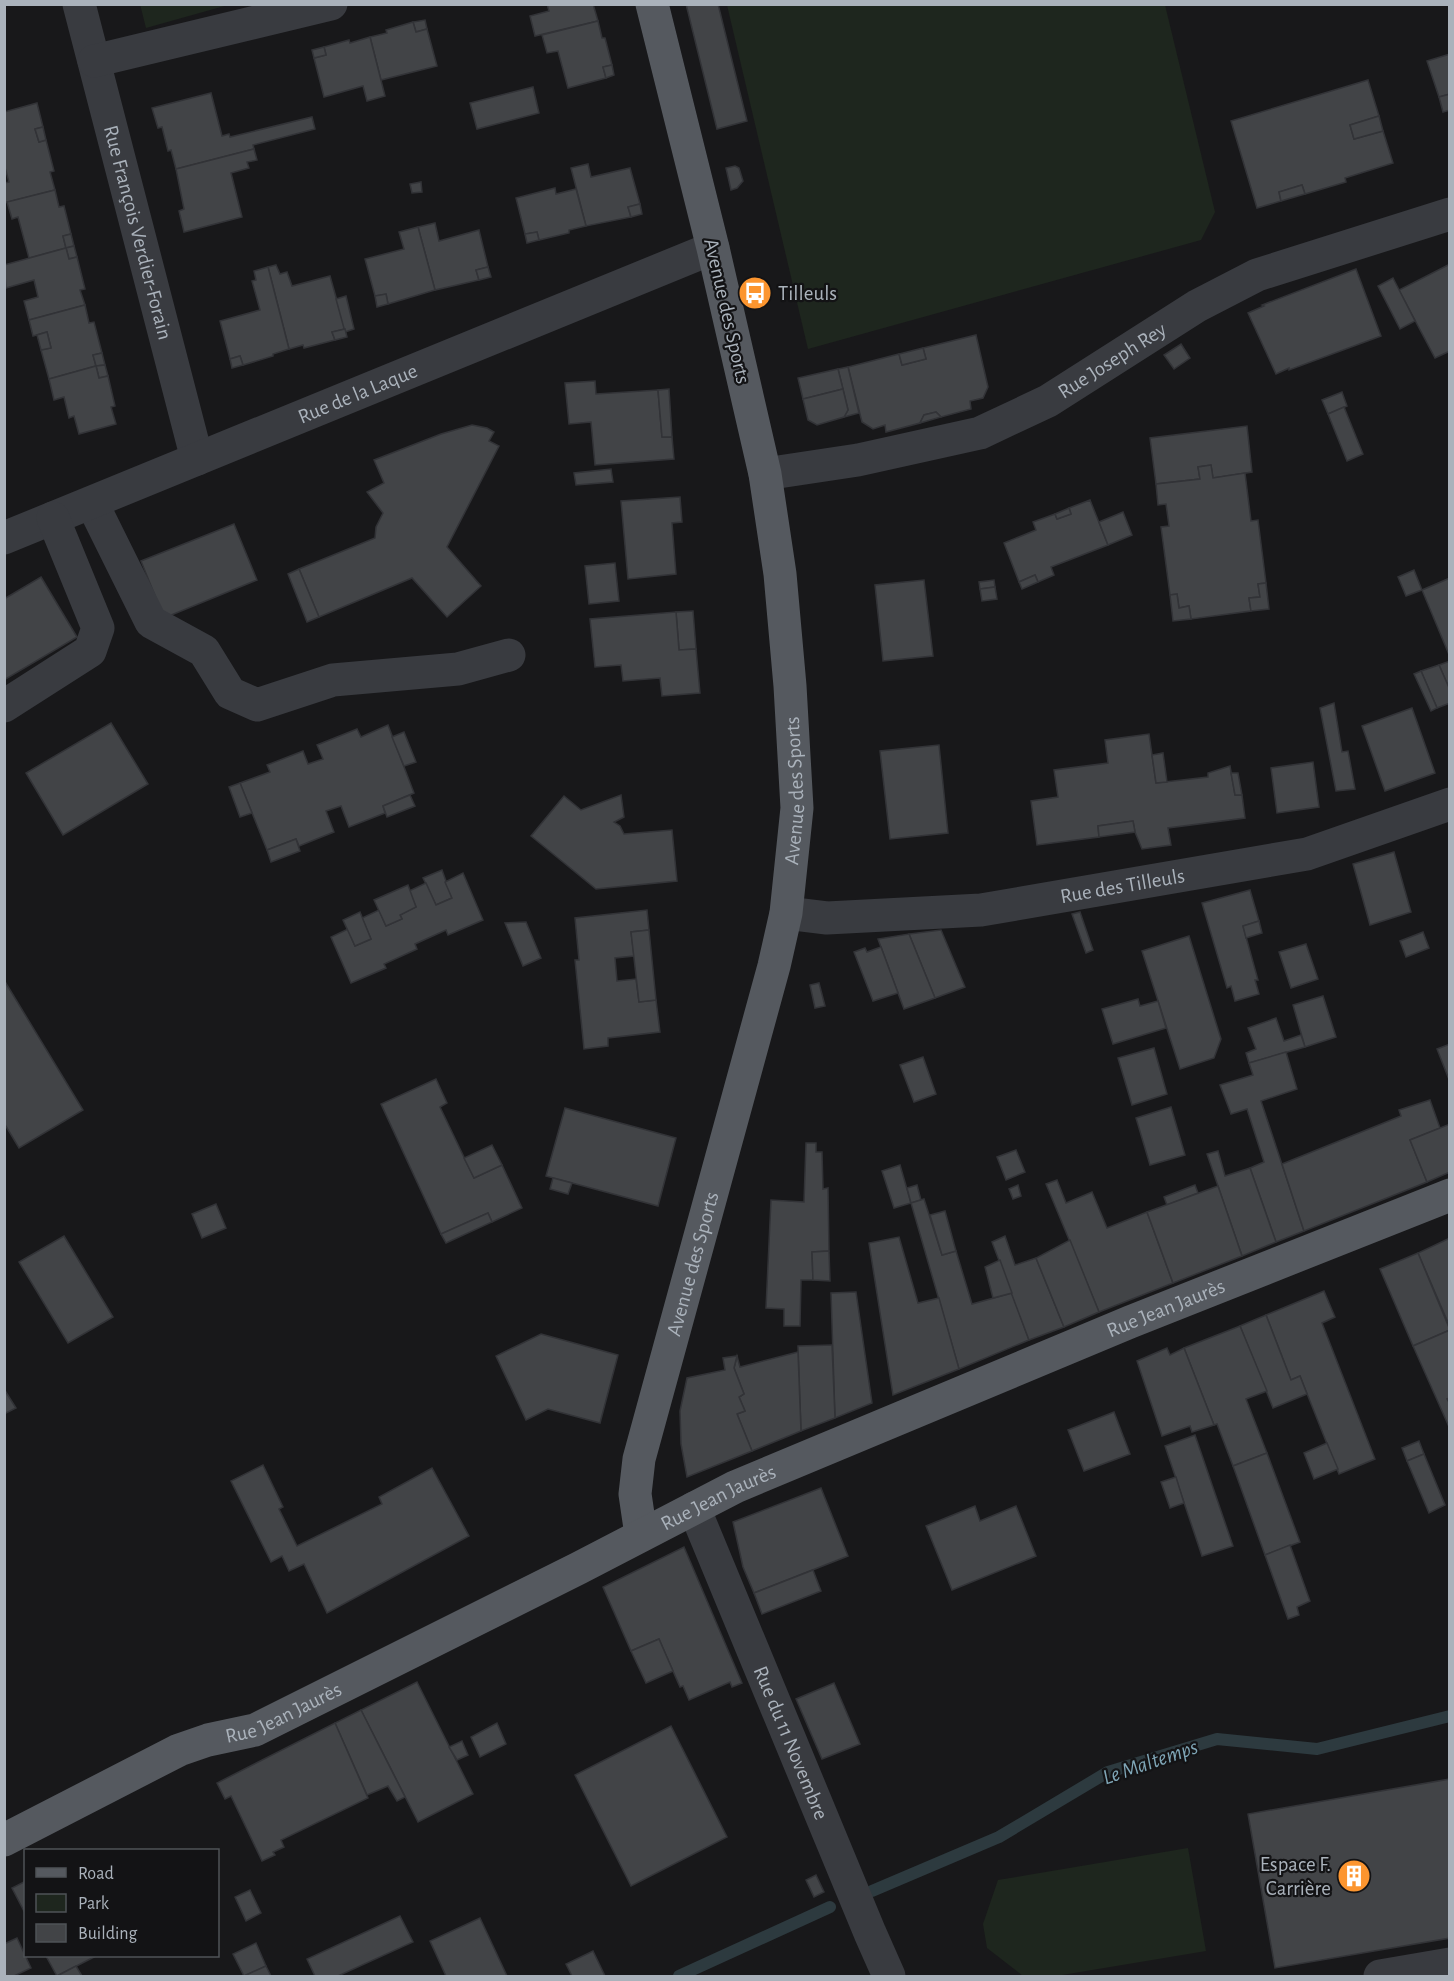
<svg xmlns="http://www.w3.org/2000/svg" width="1454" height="1981" viewBox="0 0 1454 1981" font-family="'Alegreya Sans',sans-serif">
<rect width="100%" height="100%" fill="#18181a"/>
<g fill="#1e261e">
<polygon points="140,4 228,4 228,5 146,28"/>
<polygon points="727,5 1165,5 1215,212 1201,240 808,349"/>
<polygon points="1188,1848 1206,1951 1056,1976 1023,1976 987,1948 983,1924 998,1880"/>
</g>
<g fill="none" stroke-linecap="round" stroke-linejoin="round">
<g stroke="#2d3a3f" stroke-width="12">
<polyline points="872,1891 999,1837 1108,1772 1217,1739 1317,1749 1450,1716"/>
<polyline points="679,1976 830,1907"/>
</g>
</g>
<g fill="#424447" stroke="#323337" stroke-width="1.5">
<polygon points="547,4 593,4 598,21 535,36 530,16 549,11"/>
<polygon points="686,4 718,4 747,121 717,129"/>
<polygon points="425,20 427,29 416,32 413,22"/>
<polygon points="598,21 602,38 605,38 612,65 603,67 606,78 568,88 558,51 547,53 542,35"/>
<polygon points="413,22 416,32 427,29 437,66 381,80 370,37 387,33 386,30"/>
<polygon points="370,37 385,96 367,101 363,86 324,97 314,58 326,55 324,47 349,40 350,43"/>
<polygon points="324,47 326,55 314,58 312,50"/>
<polygon points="1450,54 1450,94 1439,97 1427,61"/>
<polygon points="612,65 614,75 606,78 603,67"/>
<polygon points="1368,80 1379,116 1350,125 1354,139 1383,131 1393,163 1345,178 1346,182 1305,194 1302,185 1279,192 1281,201 1257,208 1231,121"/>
<polygon points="533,87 539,113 477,129 470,103"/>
<polygon points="211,93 222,136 229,134 230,137 312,117 315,129 253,145 254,149 176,169 171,150 168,151 162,127 158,128 152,108"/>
<polygon points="1450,94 1450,110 1443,112 1439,97"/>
<polygon points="37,103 43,127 35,129 39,142 46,140 54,171 50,172 55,190 4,203 4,183 9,182 4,164 4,112"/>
<polygon points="1379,116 1383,131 1354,139 1350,125"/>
<polygon points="43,127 46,140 39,142 35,129"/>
<polygon points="254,149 257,160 247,162 249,168 231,173 242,217 184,232 179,211 184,209 176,169"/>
<polygon points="588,164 591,177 630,168 640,204 628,207 631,217 586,226 571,168"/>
<polygon points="735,166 739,168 743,181 737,188 731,190 726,168"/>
<polygon points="421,182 422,192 412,193 410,184"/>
<polygon points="1302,185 1305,194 1281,201 1279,192"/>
<polygon points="555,188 556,194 576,189 586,226 569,230 569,233 539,240 537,232 525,234 516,198"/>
<polygon points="55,190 59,207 64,206 71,234 63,236 66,248 29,258 18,217 12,219 7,202"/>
<polygon points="640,204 642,214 631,217 628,207"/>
<polygon points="435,223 439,241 479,230 488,267 476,270 479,280 435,290 418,227"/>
<polygon points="418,227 435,290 388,304 386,294 375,296 365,259 404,249 399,232"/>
<polygon points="537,232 539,240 527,243 525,234"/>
<polygon points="71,234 74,246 66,248 63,236"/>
<polygon points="74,246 77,257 69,259 66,248"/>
<polygon points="66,248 69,259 77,257 85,289 80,290 85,305 29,320 24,301 38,297 34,280 6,288 4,265"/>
<polygon points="1450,264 1450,351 1435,358 1399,290"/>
<polygon points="276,265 280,274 287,272 292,286 330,276 345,329 332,332 335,340 304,348 303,345 289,349 268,267"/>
<polygon points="268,267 289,349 273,354 273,356 243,365 240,356 230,359 220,321 260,310 252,281 256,280 254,271"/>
<polygon points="488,267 491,277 479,280 476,270"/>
<polygon points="1356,269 1381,336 1289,370 1289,368 1276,374 1248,313 1264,306 1262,305"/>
<polygon points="1393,278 1415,321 1400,329 1378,286"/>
<polygon points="386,294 388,304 377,307 375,296"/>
<polygon points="346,296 354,329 345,332 336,299"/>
<polygon points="85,305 89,323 94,322 102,353 93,355 96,366 49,379 41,350 51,348 47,332 33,336 29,320"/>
<polygon points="345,329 347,337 335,340 332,332"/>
<polygon points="47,332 51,348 41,350 37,335"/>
<polygon points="976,335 988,387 983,398 970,401 971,409 941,417 936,412 924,415 920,423 886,432 885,425 873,429 862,422 848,367 899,354 902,365 926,359 923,348"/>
<polygon points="1181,344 1190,358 1174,369 1164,355"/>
<polygon points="923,348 926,359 902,365 899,354"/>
<polygon points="102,353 105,365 96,366 93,355"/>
<polygon points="240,356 243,365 232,368 230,359"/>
<polygon points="105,365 108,376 99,378 96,366"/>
<polygon points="96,366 99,378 108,376 115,406 111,407 116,424 79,434 74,416 69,418 64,397 54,400 49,379"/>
<polygon points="848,367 859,413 844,417 848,410 838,369"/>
<polygon points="838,369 843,389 803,399 798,378"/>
<polygon points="595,381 596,394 658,390 662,437 672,437 674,459 595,465 591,422 569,424 565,383"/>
<polygon points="669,389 672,437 662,437 658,390"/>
<polygon points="843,389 848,410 844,417 817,425 808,420 803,399"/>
<polygon points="1342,392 1347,406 1328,414 1322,400"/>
<polygon points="1344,407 1363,454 1347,461 1328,414"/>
<polygon points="936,412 941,417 920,423 924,415"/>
<polygon points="472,425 487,428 494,432 489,441 499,446 447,547 481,586 447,617 412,578 319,617 299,569 375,538 376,527 383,513 367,492 384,483 374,460 441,434"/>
<polygon points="1247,426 1252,472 1213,478 1211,465 1198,467 1200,479 1156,484 1150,438"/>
<polygon points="1211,465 1213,478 1245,473 1251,521 1258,520 1266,583 1258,584 1260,597 1249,598 1251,611 1191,619 1189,606 1179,608 1177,594 1170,595 1161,527 1169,526 1166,504 1158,505 1156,484 1200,479 1198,467"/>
<polygon points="611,469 613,482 576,485 574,473"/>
<polygon points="680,497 682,522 672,523 676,574 628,579 621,501"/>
<polygon points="1090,500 1108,545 1051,567 1054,575 1038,582 1035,575 1019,582 1004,543 1036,530 1033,522 1055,514 1057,519 1071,514 1069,508"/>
<polygon points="1069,508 1071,514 1057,519 1055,514"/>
<polygon points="1123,512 1132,535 1108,545 1099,522"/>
<polygon points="234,524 257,580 164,618 141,561"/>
<polygon points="615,563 619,601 589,604 585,566"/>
<polygon points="299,569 319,617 307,622 288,574"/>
<polygon points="1414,570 1422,590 1406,596 1398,577"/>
<polygon points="1035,575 1038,582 1022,589 1019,582"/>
<polygon points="41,577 77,637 4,680 4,599"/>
<polygon points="1450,578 1450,657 1422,590"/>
<polygon points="924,580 933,656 883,661 875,585"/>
<polygon points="994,580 995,587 980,589 979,582"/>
<polygon points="1266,583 1269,609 1251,611 1249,598 1260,597 1258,584"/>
<polygon points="995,587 997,599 982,601 980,589"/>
<polygon points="1177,594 1179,608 1189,606 1191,619 1173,621 1170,595"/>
<polygon points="693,611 696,649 679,650 676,612"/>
<polygon points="676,612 679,650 696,649 700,693 662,696 660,678 623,681 621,665 595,667 590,619"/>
<polygon points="1450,661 1450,690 1439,665"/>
<polygon points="1439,665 1450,690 1450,703 1437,708 1421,671"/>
<polygon points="1421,671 1437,708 1431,711 1414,674"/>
<polygon points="1334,703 1342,752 1348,751 1355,789 1336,791 1320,708"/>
<polygon points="1412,708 1435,773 1385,791 1362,726"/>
<polygon points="111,723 148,784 63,835 26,773"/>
<polygon points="388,725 414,793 383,806 385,813 349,827 341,806 326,811 334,832 299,846 296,839 267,850 240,783 270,772 267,765 303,751 308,764 323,759 317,745 357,729 361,737"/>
<polygon points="404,732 416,762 404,766 392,737"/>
<polygon points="1149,734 1156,783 1208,777 1208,773 1230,766 1235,795 1242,795 1245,818 1168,828 1171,845 1142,849 1135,832 1133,821 1098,826 1099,837 1037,845 1031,801 1058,797 1054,770 1108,763 1105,740"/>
<polygon points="939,745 948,833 890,839 880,751"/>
<polygon points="1163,753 1167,782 1156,783 1152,755"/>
<polygon points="1313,762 1319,807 1277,813 1271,768"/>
<polygon points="1231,773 1238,773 1242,795 1235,795"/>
<polygon points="240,783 252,813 240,817 229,787"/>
<polygon points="410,795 415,806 387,817 383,806"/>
<polygon points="621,795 624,817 614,822 620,826 624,834 672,830 677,881 596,889 531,836 564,796 581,810"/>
<polygon points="1133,821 1135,832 1099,837 1098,826"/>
<polygon points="296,839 300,851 271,862 267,850"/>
<polygon points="1394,852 1411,912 1370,925 1353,864"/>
<polygon points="442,870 452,898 436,905 423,878"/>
<polygon points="463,873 483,920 448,935 446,930 415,944 417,949 384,964 386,968 351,983 331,937 348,929 355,946 371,939 362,918 379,910 386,926 402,919 400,915 416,907 409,891 426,883 436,905 452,898 445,882"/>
<polygon points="408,885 416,907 400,915 402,919 386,926 374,900"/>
<polygon points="1250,890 1259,921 1243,926 1258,980 1255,980 1259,994 1235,1001 1231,986 1227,988 1202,903"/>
<polygon points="647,910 649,930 631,932 634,956 615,958 617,981 636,979 639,1002 656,1000 660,1032 608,1038 608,1046 584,1049 575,960 579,960 575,918"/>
<polygon points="360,912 371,939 355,946 343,920"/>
<polygon points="1080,912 1093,950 1086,953 1072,914"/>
<polygon points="1259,921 1262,933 1246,938 1243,926"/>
<polygon points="526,922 541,958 523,966 505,923"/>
<polygon points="649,930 656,1000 639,1002 631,932"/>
<polygon points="941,930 965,987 935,998 909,934"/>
<polygon points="1423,932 1429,948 1406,957 1400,941"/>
<polygon points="909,934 935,998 904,1009 878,939"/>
<polygon points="1189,936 1221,1039 1214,1058 1180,1069 1142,951"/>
<polygon points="1306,944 1318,979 1291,988 1279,952"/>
<polygon points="881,947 898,993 873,1001 854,952 865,948 867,952"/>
<polygon points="4,980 83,1110 19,1148 4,1123"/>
<polygon points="819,983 825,1006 815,1008 810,985"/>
<polygon points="1323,996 1336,1037 1305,1047 1293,1005"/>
<polygon points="1138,999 1140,1006 1158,1001 1166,1028 1113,1044 1102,1009"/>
<polygon points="1276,1018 1284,1041 1301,1035 1305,1047 1249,1063 1246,1053 1256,1049 1248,1028"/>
<polygon points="1450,1044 1450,1082 1437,1049"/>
<polygon points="1154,1048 1167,1094 1132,1105 1118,1058"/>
<polygon points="1286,1052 1297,1089 1261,1101 1304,1231 1276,1242 1250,1168 1264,1162 1247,1109 1231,1114 1220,1085 1253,1075 1249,1063"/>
<polygon points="923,1057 936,1094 914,1102 900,1065"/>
<polygon points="436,1079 447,1103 440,1107 474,1178 502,1165 522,1208 492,1222 488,1213 441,1234 381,1104"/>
<polygon points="1430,1100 1440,1128 1410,1140 1427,1182 1304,1231 1282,1164 1401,1116 1399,1110"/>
<polygon points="1171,1107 1185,1155 1150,1165 1136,1118"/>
<polygon points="565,1108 676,1138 658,1206 546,1176"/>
<polygon points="1450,1124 1450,1172 1427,1182 1410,1140"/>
<polygon points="806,1143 816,1143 816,1152 822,1152 823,1189 828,1188 829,1251 812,1252 813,1280 801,1280 800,1326 784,1326 784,1309 766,1308 771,1200 804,1202"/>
<polygon points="492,1145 502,1165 474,1178 464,1158"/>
<polygon points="1016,1150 1025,1172 1006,1180 997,1157"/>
<polygon points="1218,1151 1225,1176 1250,1168 1276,1242 1242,1256 1207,1154"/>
<polygon points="900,1165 911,1203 894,1208 882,1171"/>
<polygon points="553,1178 572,1183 568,1194 550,1189"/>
<polygon points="1057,1180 1066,1203 1092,1192 1107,1228 1147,1212 1173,1283 1099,1312 1046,1184"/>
<polygon points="917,1185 921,1200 911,1203 907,1188"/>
<polygon points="1018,1185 1021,1196 1013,1199 1009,1189"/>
<polygon points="1195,1185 1198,1193 1167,1205 1164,1197"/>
<polygon points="1218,1186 1242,1256 1173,1283 1147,1212"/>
<polygon points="924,1199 942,1255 956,1251 972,1304 1012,1293 1029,1340 959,1369 911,1203"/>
<polygon points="216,1204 226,1228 202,1238 192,1214"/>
<polygon points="945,1211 956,1251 942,1255 930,1215"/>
<polygon points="488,1213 492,1222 446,1243 441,1234"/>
<polygon points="64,1236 113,1317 68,1343 19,1262"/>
<polygon points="1005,1236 1015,1265 1036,1258 1064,1327 1029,1340 992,1242"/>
<polygon points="899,1237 918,1303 939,1298 959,1369 893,1395 869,1243"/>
<polygon points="1450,1238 1450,1327 1418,1253"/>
<polygon points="1070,1240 1099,1312 1064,1327 1036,1258"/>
<polygon points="829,1251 830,1281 813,1280 812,1252"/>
<polygon points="1418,1253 1450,1330 1413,1346 1380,1269"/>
<polygon points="1000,1260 1012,1293 993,1298 985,1267"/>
<polygon points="1324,1291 1335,1317 1322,1323 1375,1459 1339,1474 1300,1376 1291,1380 1266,1315"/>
<polygon points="856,1292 872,1403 835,1418 831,1293"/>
<polygon points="1266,1315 1291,1380 1300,1376 1307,1394 1273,1408 1240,1326"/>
<polygon points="1240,1326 1267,1391 1246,1399 1267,1453 1233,1466 1217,1424 1214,1425 1184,1348"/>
<polygon points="1450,1330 1450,1398 1447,1399 1450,1404 1450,1429 1413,1346"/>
<polygon points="541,1334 618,1355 600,1423 548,1409 526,1420 496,1356"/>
<polygon points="832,1345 835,1418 801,1431 798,1346"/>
<polygon points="1167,1348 1170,1355 1184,1348 1214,1425 1192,1432 1190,1426 1162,1436 1137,1361"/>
<polygon points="798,1352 801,1431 752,1451 737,1414 745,1411 739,1397 744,1394 734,1368 737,1356 740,1367"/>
<polygon points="737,1356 734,1368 744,1394 739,1397 745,1411 737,1414 752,1451 687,1477 681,1444 680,1411 687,1378 725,1370 723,1358"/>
<polygon points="4,1389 16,1408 4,1414"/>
<polygon points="1114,1412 1130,1454 1084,1471 1068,1430"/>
<polygon points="1195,1435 1233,1546 1202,1556 1165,1446"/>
<polygon points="1419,1441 1424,1454 1407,1461 1402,1448"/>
<polygon points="1327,1443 1338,1469 1314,1479 1304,1453"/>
<polygon points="1267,1453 1300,1542 1265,1555 1233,1466"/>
<polygon points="1424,1454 1445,1505 1429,1513 1407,1461"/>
<polygon points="263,1465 283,1507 279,1509 297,1546 382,1504 379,1497 432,1468 469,1536 327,1613 304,1564 289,1571 282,1556 271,1562 231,1481"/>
<polygon points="1176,1477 1184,1503 1170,1508 1161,1482"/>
<polygon points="821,1488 848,1556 754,1593 743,1567 733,1522"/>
<polygon points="975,1506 980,1521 1016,1506 1036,1556 952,1590 926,1526"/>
<polygon points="1290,1545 1310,1601 1297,1607 1299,1615 1288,1619 1265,1555"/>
<polygon points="684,1547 742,1683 732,1687 730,1682 689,1700 683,1686 680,1687 659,1639 631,1651 603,1587"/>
<polygon points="813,1570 821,1591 762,1614 754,1593"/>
<polygon points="659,1639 673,1671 646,1683 631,1651"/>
<polygon points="417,1682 473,1794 418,1822 361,1710"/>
<polygon points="834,1683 860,1744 822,1759 796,1699"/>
<polygon points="361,1710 405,1797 397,1801 388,1786 367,1795 335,1723"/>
<polygon points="335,1723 368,1798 281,1840 284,1847 273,1852 275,1855 262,1861 231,1796 225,1799 217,1783"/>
<polygon points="497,1723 506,1744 480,1757 471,1737"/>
<polygon points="671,1726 727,1837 631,1886 575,1775"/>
<polygon points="462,1741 468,1755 457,1760 449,1747"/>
<polygon points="1450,1779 1450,1938 1275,1968 1248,1814"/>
<polygon points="816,1875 824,1892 814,1897 806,1880"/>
<polygon points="26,1881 26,1915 12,1888"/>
<polygon points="250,1890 261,1913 246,1921 235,1897"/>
<polygon points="400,1916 413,1942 338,1976 315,1976 307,1959"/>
<polygon points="480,1918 507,1976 446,1976 430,1941"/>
<polygon points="17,1938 31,1968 14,1976 4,1976 4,1944"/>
<polygon points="256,1943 266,1966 244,1976 233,1954"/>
<polygon points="593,1951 605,1976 572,1976 566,1964"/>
<polygon points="46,1956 96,1956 57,1976"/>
<polygon points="76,1966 82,1976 57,1976"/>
<polygon points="266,1966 271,1976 244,1976"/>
</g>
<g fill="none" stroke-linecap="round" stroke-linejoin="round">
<g stroke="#393b40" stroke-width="33">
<path id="s1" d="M79,4L197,459"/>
<polyline points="94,61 331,4"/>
<path id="s2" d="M765,474L858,460L980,433L1048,401L1197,306L1257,275L1450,214"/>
<polyline points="92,503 151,622 204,651 230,693 257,705 333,680 458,669 509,655"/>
<path id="s3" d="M4,538L713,248"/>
<polyline points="4,706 90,651 98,628 53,518"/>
<path id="s4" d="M786,913L827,918L981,910L1307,854L1450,804"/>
<path id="s5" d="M694,1508L870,1933L889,1976"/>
<polyline points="1380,1976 1450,1964"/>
</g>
<g stroke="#55595f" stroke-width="33">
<path id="s6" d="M641,1535L635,1494L639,1459L774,966L786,913L797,808L790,686L780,574L765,474L713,248L652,4"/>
<path id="s7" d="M4,1840L179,1750L208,1740L255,1730L579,1568L735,1487L1130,1322L1450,1195"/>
</g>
</g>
<defs>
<symbol id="bus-disc" viewBox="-11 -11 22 22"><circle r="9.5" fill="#fc952f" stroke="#131315"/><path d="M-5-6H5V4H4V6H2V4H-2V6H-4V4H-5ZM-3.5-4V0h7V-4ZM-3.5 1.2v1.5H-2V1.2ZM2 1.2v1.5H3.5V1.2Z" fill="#fff"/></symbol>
<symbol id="building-disc" viewBox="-11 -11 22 22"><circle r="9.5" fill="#fc952f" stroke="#131315"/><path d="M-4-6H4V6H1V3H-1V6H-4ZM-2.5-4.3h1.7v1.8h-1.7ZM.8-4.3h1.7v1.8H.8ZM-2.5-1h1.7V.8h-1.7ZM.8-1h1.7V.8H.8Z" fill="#fff"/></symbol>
</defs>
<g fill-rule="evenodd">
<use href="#bus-disc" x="736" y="274" width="38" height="38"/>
<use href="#building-disc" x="1335" y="1857" width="38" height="38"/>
</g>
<g text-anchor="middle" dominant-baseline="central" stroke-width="4.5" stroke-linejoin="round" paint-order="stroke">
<g font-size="21" fill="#aab2bb" stroke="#131315">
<text stroke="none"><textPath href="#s1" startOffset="236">Rue François Verdier-Forain</textPath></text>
<text transform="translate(727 311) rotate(77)">Avenue des Sports</text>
<text stroke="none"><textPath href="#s2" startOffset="370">Rue Joseph Rey</textPath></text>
<text stroke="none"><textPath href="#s3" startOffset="382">Rue de la Laque</textPath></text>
<text stroke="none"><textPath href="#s6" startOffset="765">Avenue des Sports</textPath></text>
<text stroke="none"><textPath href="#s4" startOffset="339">Rue des Tilleuls</textPath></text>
<text stroke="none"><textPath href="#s6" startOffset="279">Avenue des Sports</textPath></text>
<text stroke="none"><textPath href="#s7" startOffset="1280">Rue Jean Jaurès</textPath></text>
<text stroke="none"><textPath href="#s7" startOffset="794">Rue Jean Jaurès</textPath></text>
<text stroke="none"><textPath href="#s7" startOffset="308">Rue Jean Jaurès</textPath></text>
<text stroke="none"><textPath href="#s5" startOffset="254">Rue du 11 Novembre</textPath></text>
</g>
<g font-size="21" fill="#aab2bb" stroke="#131315" text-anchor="start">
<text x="778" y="293">Tilleuls</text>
<text x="1331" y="1864" text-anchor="end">Espace F.<tspan x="1331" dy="24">Carrière</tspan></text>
</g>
<g font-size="22" font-style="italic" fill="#7fa6b7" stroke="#131315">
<text transform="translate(1150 1762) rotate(-19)">Le Maltemps</text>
</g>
</g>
<rect width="1454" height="1981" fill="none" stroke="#aab2bb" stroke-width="12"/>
<rect x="24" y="1849" width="195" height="108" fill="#131315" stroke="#4f5357" stroke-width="1.5"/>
<rect x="36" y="1868" width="30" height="9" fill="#55595f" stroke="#4f5357" stroke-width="1.5"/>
<text x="78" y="1879" font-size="18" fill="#aab2bb">Road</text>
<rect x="36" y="1894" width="30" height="18" fill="#1e261e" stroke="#4f5357" stroke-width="1.5"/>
<text x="78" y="1909" font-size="18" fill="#aab2bb">Park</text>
<rect x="36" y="1924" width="30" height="18" fill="#424447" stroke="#4f5357" stroke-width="1.5"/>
<text x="78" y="1939" font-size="18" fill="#aab2bb">Building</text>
</svg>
